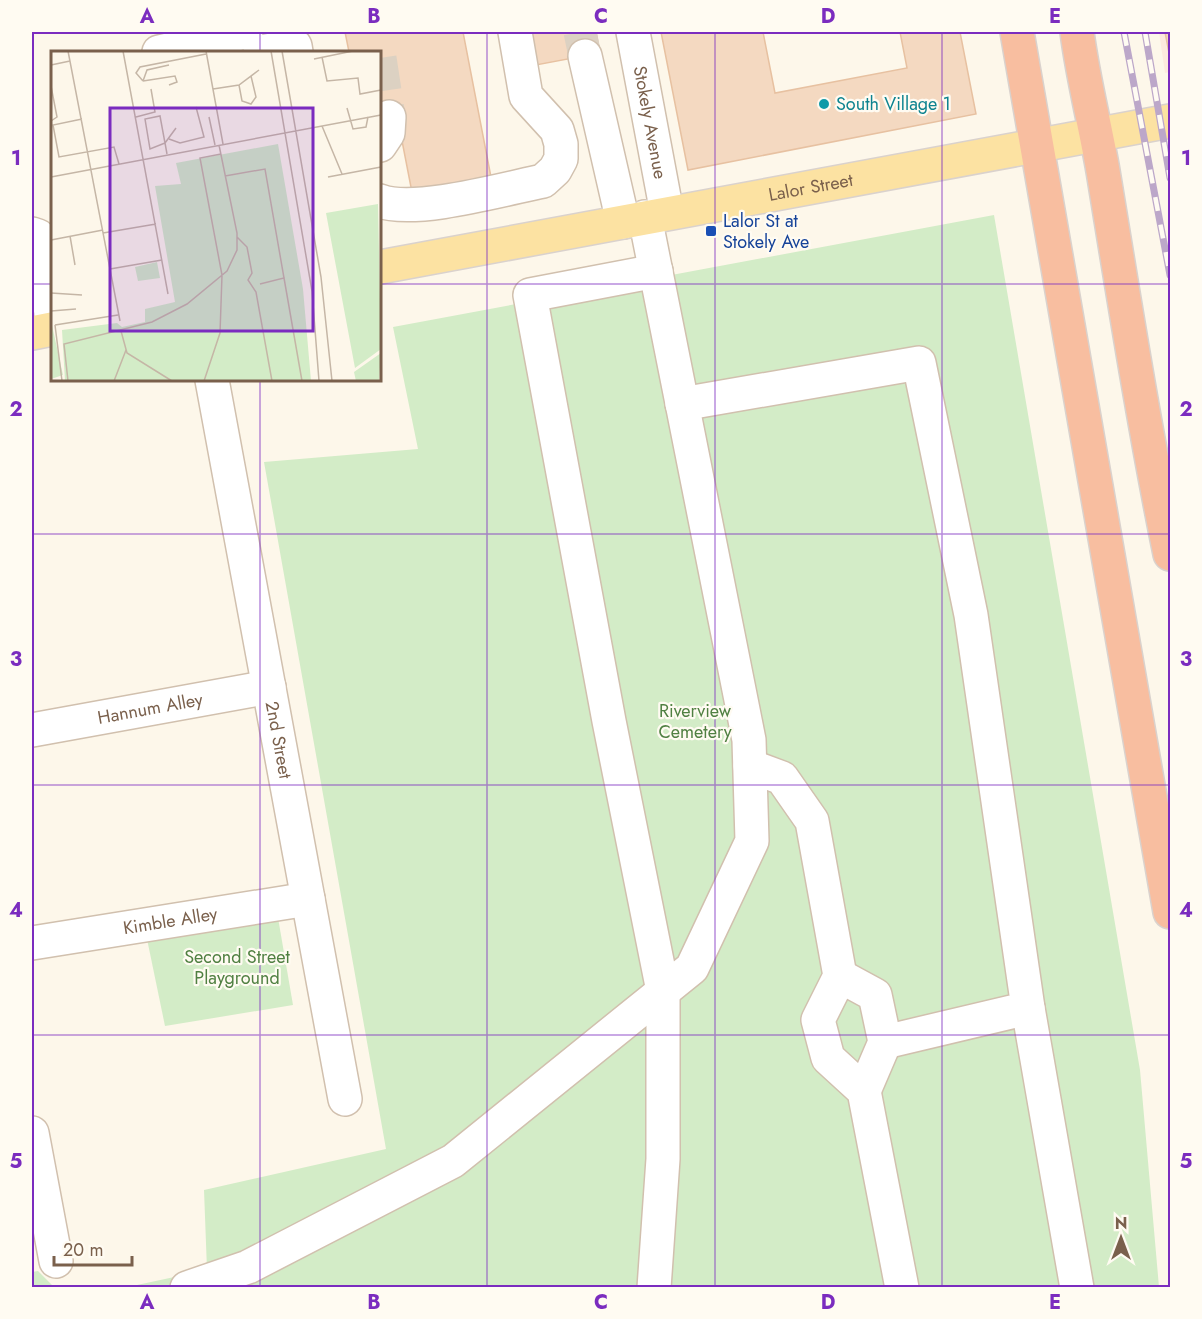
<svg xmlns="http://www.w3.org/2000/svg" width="1202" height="1319" viewBox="0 0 1202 1319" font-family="Jost,sans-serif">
<rect width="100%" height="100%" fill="#fdf7ea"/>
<polygon fill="#fdeade" points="1159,32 1170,32 1170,72 1165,73"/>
<g fill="#d3ecc7">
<polygon points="994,215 1140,1070 1159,1287 123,1288 207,1270 204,1190 386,1149 264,462 418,449 393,327"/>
<polygon points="277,912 293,1005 165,1026 147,939"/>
<polygon points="38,1271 54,1287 32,1287 32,1272"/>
</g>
<g fill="#f4d9c1" stroke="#e7c1a1" stroke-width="1.5">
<polygon points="345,32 463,32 496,203 417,218 397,115 380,119 380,52 349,52"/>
<polygon points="529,32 596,32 600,53 536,65"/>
<polygon points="661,32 763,32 775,93 907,68 900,32 960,32 976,114 688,170"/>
<polygon points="1165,32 1170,32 1170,58"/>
</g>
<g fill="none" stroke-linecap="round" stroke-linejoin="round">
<g stroke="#dcd1c2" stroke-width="33" stroke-dasharray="33 16" stroke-linecap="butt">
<polyline points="580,32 585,56"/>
<polyline points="380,58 389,117"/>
</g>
<defs>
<g id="minor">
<path id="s1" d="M633,32L667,213"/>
<polyline points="159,52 246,32"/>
<polyline points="260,52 295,46 296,52"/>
<polyline points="585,56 623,222"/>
<polyline points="380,145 388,133 389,117"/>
<path d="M380,201C415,214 504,189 543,181L555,170L561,159V144L557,130L526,96L515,32"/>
<polyline points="32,234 38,236 52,319"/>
<path id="s2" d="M212,380L345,1099"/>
<polyline points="682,404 919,363 971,615 1028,1008 885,1042"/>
<path id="s3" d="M32,730L269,687"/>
<polyline points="750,766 782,778 812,821 840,976 818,1020 828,1058 864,1091 902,1288"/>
<path id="s4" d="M32,943L308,899"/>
<polyline points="840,976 875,995 885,1042 864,1091"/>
<polyline points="1028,1008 1077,1288"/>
<polyline points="32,1133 56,1261"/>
<polyline points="187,1288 248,1267 453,1161 692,968 752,841 749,740 645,217"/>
<polyline points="654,1288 663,1159 663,991 609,721 530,295 656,271"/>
</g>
<g id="major">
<path id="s5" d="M380,267L1170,121"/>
<polyline points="32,333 52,329"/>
</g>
<g id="highway">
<polyline points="1017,32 1170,912"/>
<path d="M1077,32C1083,79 1095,124 1103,171C1124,299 1144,426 1170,554"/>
</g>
</defs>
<use href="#minor" stroke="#d1c0ae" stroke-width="36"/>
<use href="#major" stroke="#dad2cd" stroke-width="36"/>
<use href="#highway" stroke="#dad2cd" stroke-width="36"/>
<use href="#minor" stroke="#fff" stroke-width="33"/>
<use href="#major" stroke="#fce2a2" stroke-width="33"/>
<use href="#highway" stroke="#f8bea0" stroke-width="33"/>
<defs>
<g id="rail">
<polyline points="1124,32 1170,275"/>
<polyline points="1145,32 1170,178"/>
</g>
</defs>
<use href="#rail" stroke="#bca7c9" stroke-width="7"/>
<use href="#rail" stroke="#fffbf2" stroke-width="4.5" stroke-dasharray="14" stroke-linecap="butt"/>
</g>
<path fill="none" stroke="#7b2cbf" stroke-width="1.5" stroke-opacity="0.55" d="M260,32V52M487,32V1288M715,32V1288M942,32V1288M32,284H52M380,284H1170M260,380V1288M32,534H1170M32,785H1170M32,1035H1170"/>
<circle fill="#0f9aa8" stroke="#fffbf2" stroke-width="2" cx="824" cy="104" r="6"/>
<rect fill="#1a4fb4" stroke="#fffbf2" stroke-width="2" x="705" y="225" width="12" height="12" rx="3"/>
<g text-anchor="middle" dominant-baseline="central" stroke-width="4.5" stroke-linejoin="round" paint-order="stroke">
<g font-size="18" fill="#0d838f" stroke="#fffbf2" text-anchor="start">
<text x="836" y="104">South Village 1</text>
</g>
<g font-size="18" fill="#7a604c" stroke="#fffbf2">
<text stroke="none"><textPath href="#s1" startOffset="92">Stokely Avenue</textPath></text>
<text stroke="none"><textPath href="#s5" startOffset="438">Lalor Street</textPath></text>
<text stroke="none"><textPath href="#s3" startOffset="120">Hannum Alley</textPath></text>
<text stroke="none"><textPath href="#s2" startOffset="366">2nd Street</textPath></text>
<text stroke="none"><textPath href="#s4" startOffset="140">Kimble Alley</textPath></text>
</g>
<g font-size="18" fill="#164399" stroke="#fffbf2" text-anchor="start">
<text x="723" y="221">Lalor St at<tspan x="723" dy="21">Stokely Ave</tspan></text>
</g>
<g font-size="18" fill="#508042" stroke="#fffbf2">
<text x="695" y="711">Riverview<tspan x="695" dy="21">Cemetery</tspan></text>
<text x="237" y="957">Second Street<tspan x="237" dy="21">Playground</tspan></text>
</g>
</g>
<g transform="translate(51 51)">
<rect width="330" height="330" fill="#fdf7ea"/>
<path d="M227,93L252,238L260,330H14L11,279L66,272L71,276L94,271V258L124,251L104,135L130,133L125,112ZM327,153L330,298L304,317L275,162ZM106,211L109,227L87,230L84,216ZM0,270L12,324L0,328ZM330,302L328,330H305L303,321Z" fill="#d3ecc7"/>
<path fill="none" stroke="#c5b6a6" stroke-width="1.5" d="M17,0L69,270M72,0L117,243M155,0L172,93M220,0L261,240L268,330M231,0L270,226L281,330M271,6L276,30L307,27L309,43L330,39M263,8L302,0M0,14L19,10M92,30L85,22L89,16L155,3M92,30L96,19L118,14M92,30L124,25L126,31L118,34M188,34L191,50L200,53L205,46L200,25M0,35L6,66L0,70M162,38L188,34L208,19M296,57L302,78L315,76L317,66M109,65L114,92L99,98L94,68ZM85,66L104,61L100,38M158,66L164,94M31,68L2,74L8,106L63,96L68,113M271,75L291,123M118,88L129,92L153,86L145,56M116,103L114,92L125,77M174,125L214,118L233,227L209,233M0,126L330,64M277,126L330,116M52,182L105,173M19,185L24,214M186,186L196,196L201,222L197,229L205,241L221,330M0,189L52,179M59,218L111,209M233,227L251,330M0,242L31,244M0,260L25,258M4,274L67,264M4,274L11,330M70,280L76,302L121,330M17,330L13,293L101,271L136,253L176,220L186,199V182L168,94M63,330L75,299M153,330L169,282L171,224L149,107L170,103"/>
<path fill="#7b2cbf" fill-opacity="0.15" stroke="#7b2cbf" stroke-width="3" d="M59,57H262V280H59Z"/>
<rect width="330" height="330" fill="none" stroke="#7a604c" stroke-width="3"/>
</g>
<rect width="1202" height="1319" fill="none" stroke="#fffbf2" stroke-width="66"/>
<g transform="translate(1121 1238)" stroke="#fffbf2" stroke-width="4.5" paint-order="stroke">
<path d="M0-4.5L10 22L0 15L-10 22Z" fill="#7a604c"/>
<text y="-9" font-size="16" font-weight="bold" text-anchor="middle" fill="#7a604c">N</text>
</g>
<path d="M54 1256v9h78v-9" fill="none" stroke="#7a604c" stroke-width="3"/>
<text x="63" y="1256" font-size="18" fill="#7a604c" stroke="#fffbf2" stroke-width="4.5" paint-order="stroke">20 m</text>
<rect x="33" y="33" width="1136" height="1253" fill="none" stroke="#7b2cbf" stroke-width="2"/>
<g font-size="20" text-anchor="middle" font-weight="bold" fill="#7b2cbf">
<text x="147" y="23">A</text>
<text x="374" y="23">B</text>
<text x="601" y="23">C</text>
<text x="828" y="23">D</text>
<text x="1055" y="23">E</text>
<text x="16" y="165">1</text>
<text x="1186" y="165">1</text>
<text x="16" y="416">2</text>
<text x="1186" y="416">2</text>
<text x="16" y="666">3</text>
<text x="1186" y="666">3</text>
<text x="16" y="917">4</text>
<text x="1186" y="917">4</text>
<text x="16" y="1168">5</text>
<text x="1186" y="1168">5</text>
<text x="147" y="1309">A</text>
<text x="374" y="1309">B</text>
<text x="601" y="1309">C</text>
<text x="828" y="1309">D</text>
<text x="1055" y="1309">E</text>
</g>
</svg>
